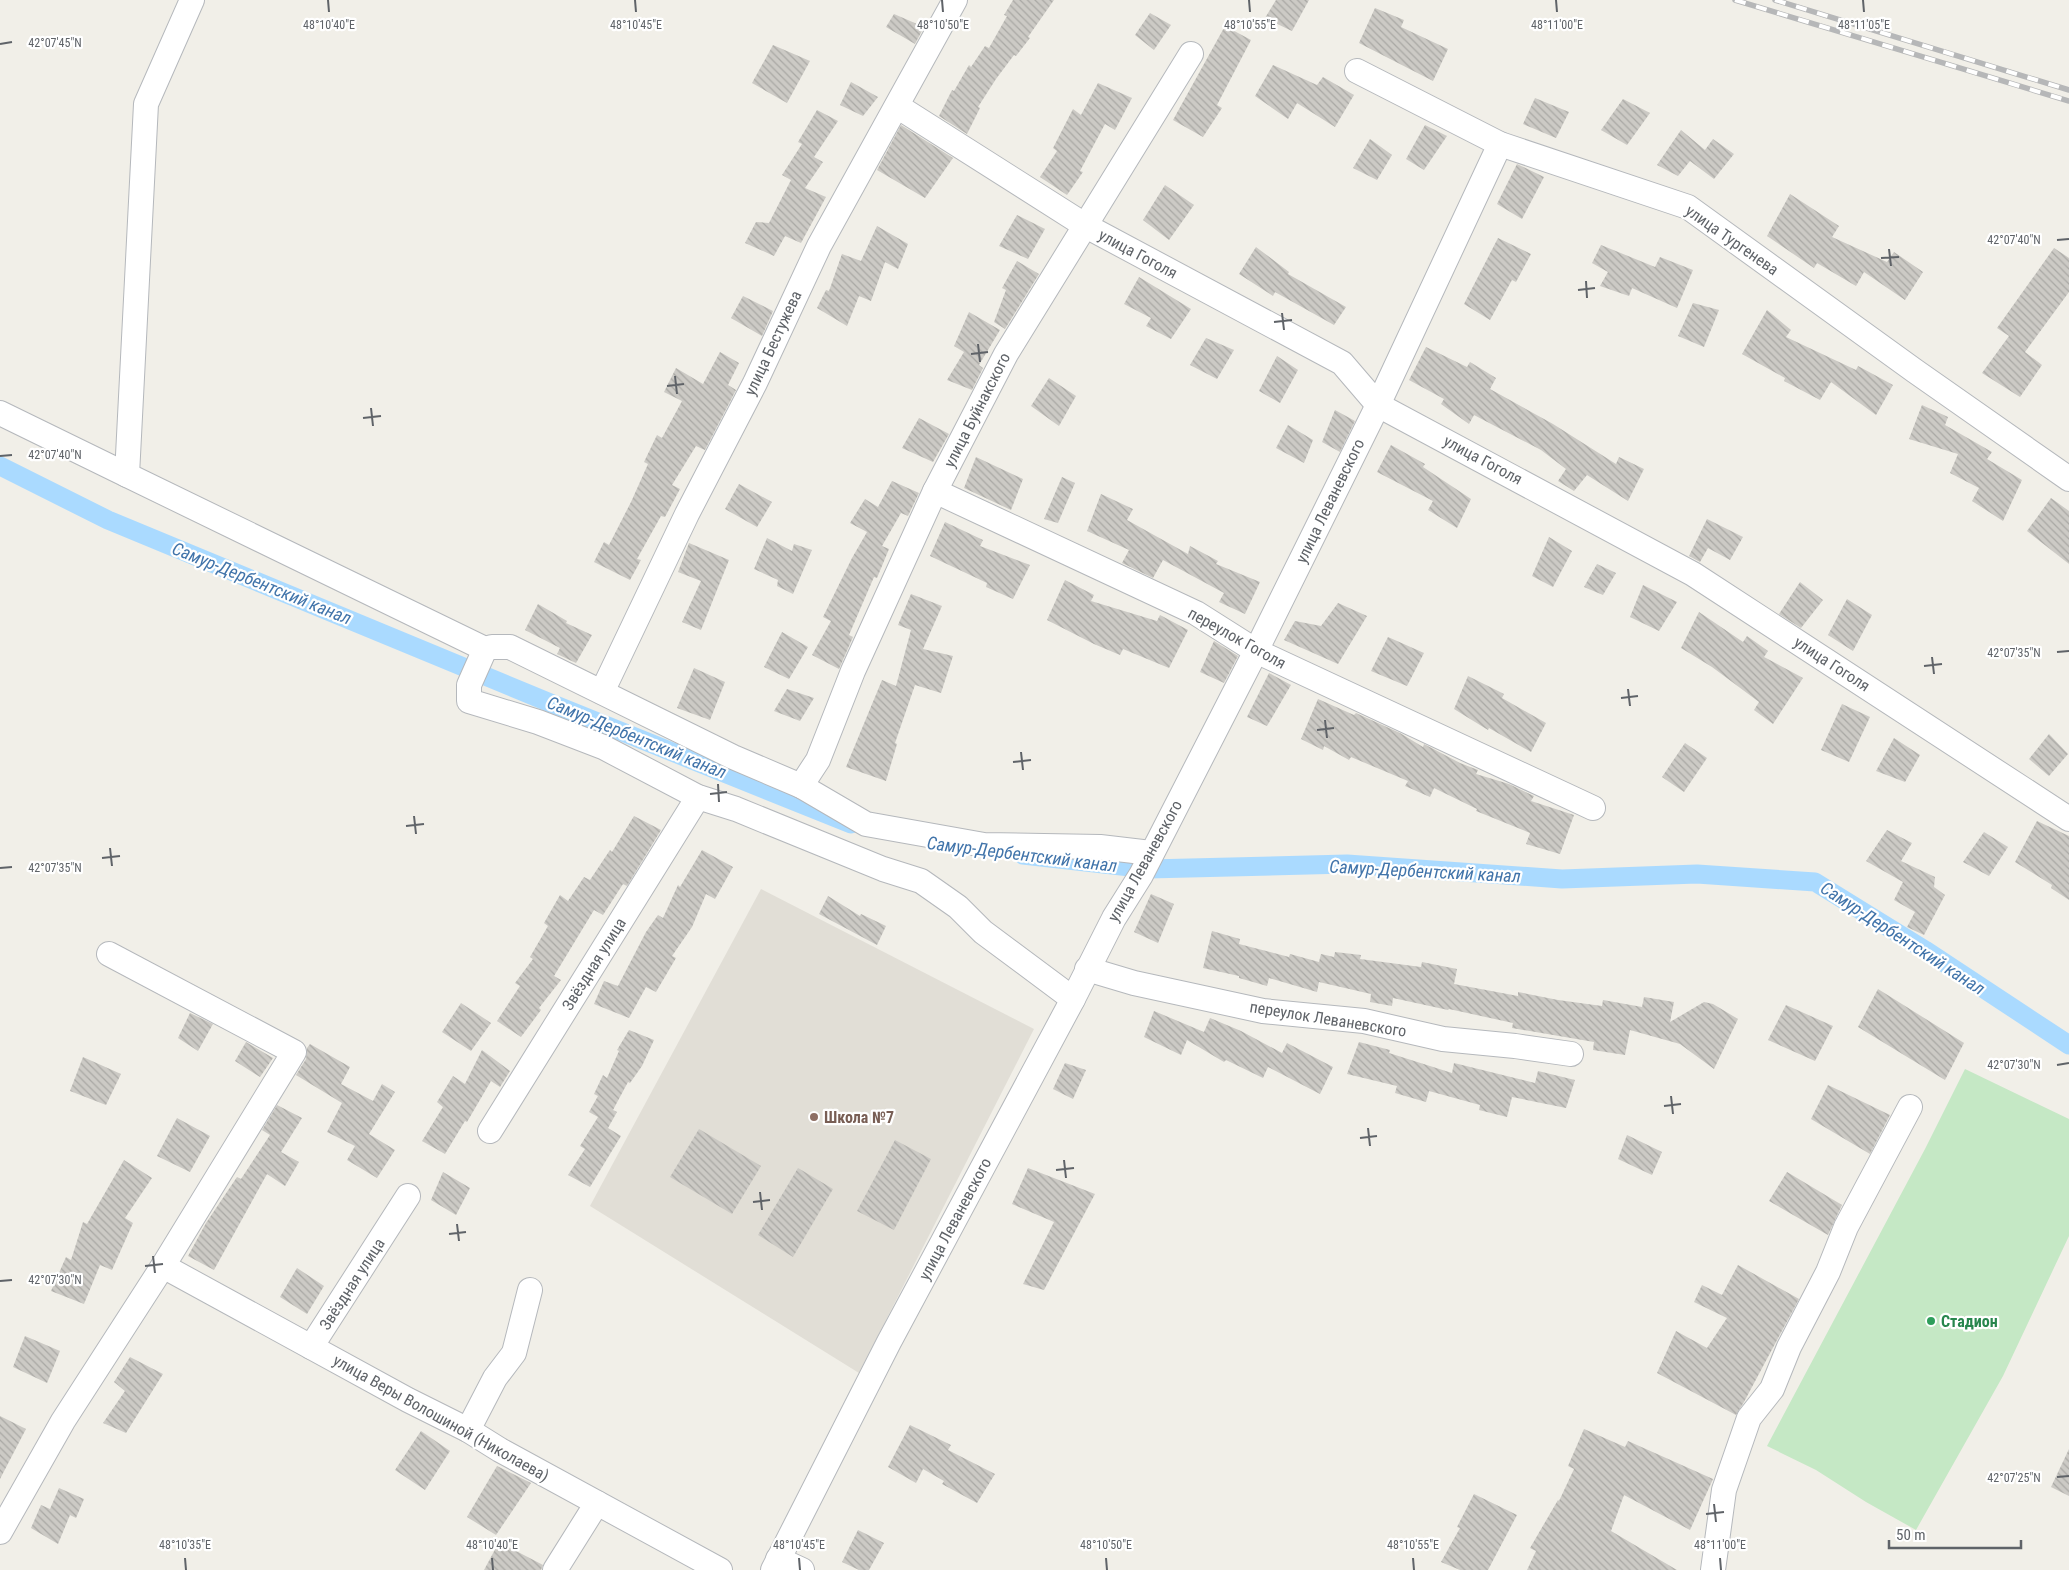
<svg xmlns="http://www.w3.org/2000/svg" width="2069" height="1570" viewBox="0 0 2069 1570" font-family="'Roboto Condensed',sans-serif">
<defs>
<pattern id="building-back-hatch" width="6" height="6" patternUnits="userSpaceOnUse" patternTransform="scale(1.25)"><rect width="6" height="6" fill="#cccac5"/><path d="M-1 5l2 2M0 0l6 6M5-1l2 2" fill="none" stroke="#a9a8a4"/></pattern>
</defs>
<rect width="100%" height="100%" fill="#f1efe8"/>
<polygon fill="#e1ded6" points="761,889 1034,1029 859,1373 590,1206"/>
<polygon fill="#c5e8c5" points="1965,1069 2069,1119 2069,1236 2003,1376 1916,1530 1866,1502 1816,1470 1767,1446 1925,1149"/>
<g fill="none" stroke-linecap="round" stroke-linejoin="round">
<g stroke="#aadaff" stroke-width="19">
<polyline points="0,466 108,520 548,702 851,824"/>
<polyline points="1023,855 1148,869 1347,864 1562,879 1697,874 1815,882 1925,950 2069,1045"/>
</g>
</g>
<g fill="url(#building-back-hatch)">
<polygon points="1013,0 1054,0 1028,37 1030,38 1016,56 1014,55 996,79 978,107 980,108 967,134 939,116 952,90 954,91 969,65 971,67 985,46 989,48 1007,16 1004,15"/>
<polygon points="1276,0 1309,0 1292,31 1265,18"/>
<polygon points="1375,8 1404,20 1401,27 1448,49 1433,81 1359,43"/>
<polygon points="1150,13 1171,25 1154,50 1135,35"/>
<polygon points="894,14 924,27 915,44 886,27"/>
<polygon points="1225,26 1251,40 1217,105 1222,108 1203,137 1173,120"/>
<polygon points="773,45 810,61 787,103 752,83"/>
<polygon points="1273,65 1317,85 1323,77 1354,95 1335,127 1297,103 1288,119 1255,96"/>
<polygon points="851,82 878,97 863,116 840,105"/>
<polygon points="1098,83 1132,98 1115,130 1105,124 1080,171 1083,172 1067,195 1040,177 1057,151 1053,148 1073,109 1081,115"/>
<polygon points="1535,98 1569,112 1556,138 1523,124"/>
<polygon points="1623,99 1650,113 1627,145 1601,130"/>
<polygon points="817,110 838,121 814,157 823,162 805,188 826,197 801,243 785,236 774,256 745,243 756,222 769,223 791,180 782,175 802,144 798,142"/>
<polygon points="901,125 953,158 925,198 877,170"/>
<polygon points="1425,125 1447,136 1424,170 1406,159"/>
<polygon points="1681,130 1705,150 1713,139 1734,154 1714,179 1690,161 1678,176 1657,165"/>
<polygon points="1370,139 1392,155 1377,180 1353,168"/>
<polygon points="1517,164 1544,177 1522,219 1497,204"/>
<polygon points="1165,185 1194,205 1169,240 1143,220"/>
<polygon points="1790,194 1839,226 1832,237 1887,262 1894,252 1923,272 1905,300 1864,272 1856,286 1817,263 1814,268 1767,236"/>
<polygon points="1017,215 1045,229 1028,259 999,246"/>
<polygon points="877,226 908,244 898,269 885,262 871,301 859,296 847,326 817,308 826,290 829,291 842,254 861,261"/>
<polygon points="1498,238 1531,254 1516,282 1512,280 1490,320 1464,304"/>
<polygon points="1601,245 1655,267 1660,257 1693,270 1677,308 1632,288 1629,296 1600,286 1608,272 1592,263"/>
<polygon points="1256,247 1289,272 1288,274 1346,307 1334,325 1275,292 1273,296 1239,274"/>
<polygon points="2054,248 2069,258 2069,292 2025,352 2042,365 2020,397 1982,373 2009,336 1997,328"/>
<polygon points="1017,261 1039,274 1005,329 994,322 1006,290 1002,288"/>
<polygon points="1139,277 1191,309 1171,339 1146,326 1151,318 1124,304"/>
<polygon points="743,296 773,311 762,336 731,318"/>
<polygon points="1693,303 1719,310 1704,347 1678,336"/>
<polygon points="1767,310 1791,330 1786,337 1856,370 1858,366 1893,385 1876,415 1831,382 1820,400 1784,381 1785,378 1742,354"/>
<polygon points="969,312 1000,330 979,365 983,368 972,390 947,380 964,352 954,346"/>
<polygon points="1206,338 1234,350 1217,379 1190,365"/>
<polygon points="1426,347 1467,367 1470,362 1496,378 1490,389 1553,424 1616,464 1619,457 1644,469 1628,501 1587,475 1574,491 1558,481 1566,469 1541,450 1474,415 1469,424 1441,404 1444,399 1409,380"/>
<polygon points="720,352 739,363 728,385 736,390 705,450 696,446 672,485 680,489 665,517 661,516 637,559 641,560 630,580 594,562 604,542 609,545 631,502 648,464 644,462 657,435 662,438 682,401 664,392 676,368 703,384"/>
<polygon points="1277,356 1298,370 1280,403 1259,391"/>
<polygon points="1049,378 1076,396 1059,426 1031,406"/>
<polygon points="1922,405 1948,417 1945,425 1992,452 1987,459 2022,480 2003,521 1972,501 1979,488 1950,473 1958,454 1909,439"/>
<polygon points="1335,410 1355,421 1340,452 1322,442"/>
<polygon points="919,418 949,434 933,462 902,448"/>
<polygon points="1288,425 1313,440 1304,463 1276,448"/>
<polygon points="1391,445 1425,464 1423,467 1471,499 1457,528 1428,510 1433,501 1377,472"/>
<polygon points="976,457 1023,479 1011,510 964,488"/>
<polygon points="1062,477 1075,483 1058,523 1044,519"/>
<polygon points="892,481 919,493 908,516 901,513 882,546 889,549 877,578 874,577 849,635 853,637 839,669 812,655 831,621 823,617 852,558 867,532 850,523 865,499 878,507"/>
<polygon points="739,484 772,502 757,527 725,509"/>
<polygon points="1101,494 1133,509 1127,520 1188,554 1190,546 1218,561 1216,564 1260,582 1245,614 1219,602 1224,593 1163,560 1153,578 1122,563 1129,550 1087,531"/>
<polygon points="2051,498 2069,511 2069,564 2027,531"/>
<polygon points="1707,519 1743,537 1730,560 1708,548 1700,562 1689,556"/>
<polygon points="945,522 983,540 980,546 1030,565 1013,599 986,587 987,583 930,556"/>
<polygon points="1549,537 1572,551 1553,587 1532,576"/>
<polygon points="767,538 792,551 794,544 812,550 793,594 777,586 778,580 754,569"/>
<polygon points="689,543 729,560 701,630 682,622 701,581 678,572"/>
<polygon points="1597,564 1616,573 1603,595 1584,587"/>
<polygon points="1065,580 1094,595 1091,601 1157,621 1160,615 1188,630 1169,668 1123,649 1120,655 1094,644 1047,620"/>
<polygon points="1800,582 1823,600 1801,628 1779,614"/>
<polygon points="1643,585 1677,602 1659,631 1630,617"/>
<polygon points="911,594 942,606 923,649 953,656 941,693 915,685 895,743 897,744 886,781 846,767 882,680 896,686 911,630 898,625"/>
<polygon points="1847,599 1872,615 1853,651 1828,635"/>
<polygon points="1338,603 1367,616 1338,664 1284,640 1295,621 1321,626"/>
<polygon points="538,604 567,621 566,623 592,635 576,663 557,654 560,648 525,630"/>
<polygon points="1699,612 1743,642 1747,636 1768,651 1764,657 1803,678 1773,724 1754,710 1759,702 1712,667 1681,648"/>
<polygon points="782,632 808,647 789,679 764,667"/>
<polygon points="1388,637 1424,653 1407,686 1371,671"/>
<polygon points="1214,641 1238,656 1224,683 1200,672"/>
<polygon points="694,668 725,682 710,720 677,708"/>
<polygon points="1269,673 1291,685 1267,726 1247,717"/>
<polygon points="1468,676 1504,694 1502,698 1546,723 1531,752 1489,728 1488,730 1454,709"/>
<polygon points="787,689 814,698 800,721 774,711"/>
<polygon points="1318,699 1354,715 1356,713 1400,733 1423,747 1424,744 1460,763 1478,770 1476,774 1509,784 1534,796 1531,801 1574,815 1560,854 1526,844 1530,833 1476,811 1477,809 1434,788 1430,797 1405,786 1408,781 1351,757 1349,760 1324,746 1323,750 1301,739"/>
<polygon points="1842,704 1870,717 1849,762 1821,750"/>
<polygon points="2049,734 2068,754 2049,776 2029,759"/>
<polygon points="1894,738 1920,755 1905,782 1876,771"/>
<polygon points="1685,743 1707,758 1684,792 1662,777"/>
<polygon points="634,816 661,830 627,886 623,884 603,915 594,910 554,976 561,980 539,1008 541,1010 521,1037 497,1021 520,986 515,983 533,959 530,957 548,926 544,923 560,895 568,901 584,877 590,880 610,850 612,852"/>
<polygon points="2037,821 2069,836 2069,900 2051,888 2052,885 2015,862"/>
<polygon points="1887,830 1912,843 1901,861 1935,877 1934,887 1945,895 1924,935 1907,927 1915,912 1894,900 1903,882 1866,861"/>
<polygon points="1984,832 2008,847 1989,876 1963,862"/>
<polygon points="702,850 733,867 715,899 706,894 692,927 672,956 676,958 656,992 646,987 629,1018 594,1004 604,981 618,986 646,932 658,915 663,918 678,885 680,887"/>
<polygon points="1151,894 1174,904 1158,943 1134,932"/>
<polygon points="828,896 860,916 861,914 886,926 877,945 819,914"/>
<polygon points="1212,931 1240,939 1239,944 1289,957 1290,954 1319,962 1321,954 1334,957 1335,952 1361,955 1360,959 1421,967 1422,962 1457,969 1454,984 1518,996 1518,992 1558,1000 1602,1006 1603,1000 1642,1007 1644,997 1674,1002 1670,1022 1704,1002 1713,1004 1738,1019 1714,1069 1680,1044 1630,1030 1625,1055 1593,1050 1594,1042 1512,1028 1513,1023 1449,1009 1448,1010 1393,998 1392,1006 1370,1002 1371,994 1319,982 1317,992 1269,978 1267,986 1239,978 1239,976 1203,968"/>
<polygon points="1878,989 1964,1043 1945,1080 1858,1027"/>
<polygon points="461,1003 491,1023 471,1051 442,1032"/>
<polygon points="1786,1005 1833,1026 1815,1061 1768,1040"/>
<polygon points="1154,1011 1204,1032 1210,1018 1241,1031 1282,1053 1287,1043 1333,1067 1320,1094 1268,1067 1263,1078 1226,1060 1224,1062 1187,1040 1181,1055 1144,1037"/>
<polygon points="190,1013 213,1024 198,1051 178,1038"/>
<polygon points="629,1030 654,1040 642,1066 630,1083 628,1082 613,1110 617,1112 608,1128 621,1136 590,1187 568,1175 585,1149 580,1146 598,1117 589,1112 598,1096 594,1094 603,1075 607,1078 619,1051 617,1050"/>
<polygon points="246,1042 273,1058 260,1077 235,1061"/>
<polygon points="1359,1042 1390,1050 1389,1053 1452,1073 1454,1063 1535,1083 1538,1071 1575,1080 1566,1108 1512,1097 1507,1117 1479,1110 1480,1105 1429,1091 1426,1102 1395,1093 1397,1086 1347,1074"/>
<polygon points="310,1044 350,1067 341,1084 373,1101 382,1084 395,1092 369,1134 395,1150 377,1178 347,1160 355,1146 327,1132 342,1103 296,1075 306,1059 307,1048"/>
<polygon points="482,1050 510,1071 500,1087 491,1081 467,1122 465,1121 445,1154 422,1141 443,1107 437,1102 453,1076 465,1084"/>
<polygon points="83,1057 121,1074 106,1105 70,1091"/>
<polygon points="1065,1063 1086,1070 1073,1099 1053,1089"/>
<polygon points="1828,1085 1890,1115 1870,1154 1811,1119"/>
<polygon points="277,1105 302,1118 281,1152 299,1162 285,1186 267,1174 214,1270 188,1256 206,1223 237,1177 241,1179 270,1135 262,1130"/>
<polygon points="177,1118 210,1136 190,1172 157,1156"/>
<polygon points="699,1129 761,1166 732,1214 670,1177"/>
<polygon points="1627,1135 1662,1152 1652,1175 1618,1159"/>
<polygon points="895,1140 931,1159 894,1230 857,1211"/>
<polygon points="124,1160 152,1178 125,1218 133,1223 112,1270 100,1265 84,1304 51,1291 66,1257 71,1260 83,1222 87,1224"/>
<polygon points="798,1168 833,1189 793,1257 758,1235"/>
<polygon points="1028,1168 1095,1194 1044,1290 1023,1284 1054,1222 1012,1204"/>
<polygon points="443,1172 470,1188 456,1215 431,1200"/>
<polygon points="1787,1172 1842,1205 1828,1235 1769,1201"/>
<polygon points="1738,1265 1799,1299 1744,1402 1736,1415 1657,1373 1676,1331 1707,1348 1727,1318 1694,1302 1702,1285 1722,1295"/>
<polygon points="297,1268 324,1286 307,1314 280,1297"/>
<polygon points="25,1336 60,1351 47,1383 13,1367"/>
<polygon points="130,1357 163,1374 126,1433 103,1423 125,1391 114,1382"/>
<polygon points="0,1416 26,1429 0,1479"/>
<polygon points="910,1425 951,1445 948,1450 995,1474 977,1503 942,1484 944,1481 923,1469 916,1483 888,1467"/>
<polygon points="1584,1429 1625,1447 1628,1441 1713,1479 1690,1530 1624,1495 1611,1531 1677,1570 1527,1570 1536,1551 1530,1548 1558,1500 1559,1501 1574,1469 1568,1466"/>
<polygon points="421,1431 450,1451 425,1490 395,1470"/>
<polygon points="2069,1449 2069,1496 2051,1487"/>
<polygon points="497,1466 531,1483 496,1535 467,1517"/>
<polygon points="59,1488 84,1499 76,1518 70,1515 58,1544 31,1528 41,1505 50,1509"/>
<polygon points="1474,1494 1517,1515 1488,1570 1460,1570 1441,1562 1460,1528 1457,1527"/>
<polygon points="858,1530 884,1543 869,1570 859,1570 842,1562"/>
<polygon points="499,1542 543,1565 541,1570 484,1570"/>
</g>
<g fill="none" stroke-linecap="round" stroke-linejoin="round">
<defs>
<g id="minor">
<polyline points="192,0 146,104 127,475 485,649"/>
<polyline points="1357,71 1500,144 1688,207 1915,371 2069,479"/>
<polyline points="897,106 1086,226 1342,363 1378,405 1693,574 2069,819"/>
<polyline points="0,413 127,475"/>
<polyline points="935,491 1196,613 1256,651 1593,808"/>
<polyline points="602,692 687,514 755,383 819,246 955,0"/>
<polyline points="801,786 818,760 853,671 935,491 1006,354 1191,54"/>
<polyline points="1087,969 1134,983 1263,1011 1364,1021 1443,1039 1515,1046 1571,1054"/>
<polyline points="1073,999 983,932 958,907 921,881 883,869 736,809 698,797 603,747 538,722 469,701 469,685 485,649 492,647 510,647 733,757 801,786 866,824 984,845 1100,847 1151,853"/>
<polyline points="490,1131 698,797"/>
<polyline points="163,1266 408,1400 468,1430 500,1450 720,1570"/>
<polyline points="311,1347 408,1196"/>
<polyline points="468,1430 495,1378 514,1353 530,1290"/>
<polyline points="0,1532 63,1421 163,1266 294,1052 109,954"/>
<polyline points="778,1559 802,1570"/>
<polyline points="555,1570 597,1503"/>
<polyline points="773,1570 889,1342 1073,999 1114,918 1141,875 1256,651 1378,405 1500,144"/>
<polyline points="1713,1570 1724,1490 1749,1418 1772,1389 1789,1347 1828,1272 1846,1227 1910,1107"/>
</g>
</defs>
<use href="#minor" stroke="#b5b8bc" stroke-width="26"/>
<use href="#minor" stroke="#fff" stroke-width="24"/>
<defs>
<g id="rail">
<polyline points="1735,0 2069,101"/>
<polyline points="1775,0 2069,90"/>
</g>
</defs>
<use href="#rail" stroke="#b6b7b8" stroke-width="5.5"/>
<use href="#rail" stroke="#fff" stroke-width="4" stroke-dasharray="11" stroke-linecap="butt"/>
</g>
<path fill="none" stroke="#5f6368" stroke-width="2" d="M328,0L329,12M635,0L636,12M942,0L943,12M1249,0L1250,12M1556,0L1557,12M1863,0L1864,12M0,44L12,42M2057,240L2069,239M1889,249L1891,266M1881,258L1899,257M1586,281L1587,298M1578,290L1595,288M1282,313L1284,330M1274,322L1292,320M978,344L980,362M971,354L988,352M675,376L677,394M667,386L684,384M371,408L373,426M363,418L381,416M0,456L12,455M2057,652L2069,651M1932,657L1934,674M1924,666L1942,664M1628,689L1630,706M1621,698L1638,696M1325,720L1327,738M1317,730L1334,728M1021,752L1023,770M1013,762L1031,760M718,784L719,802M710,794L727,792M414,816L416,834M406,826L424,824M110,848L112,866M102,858L120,856M0,868L12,867M2057,1065L2069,1063M1671,1096L1673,1114M1664,1106L1681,1104M1368,1128L1370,1146M1360,1138L1377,1136M1064,1160L1066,1178M1056,1170L1074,1168M760,1192L762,1210M753,1202L770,1200M457,1224L459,1241M449,1234L466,1232M153,1256L155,1273M145,1266L163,1264M0,1281L12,1280M2057,1477L2069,1476M1714,1504L1716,1522M1706,1514L1724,1512M185,1558L186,1570M492,1558L493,1570M799,1558L800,1570M1106,1558L1107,1570M1413,1558L1414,1570M1720,1558L1721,1570"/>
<circle fill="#8d6e63" stroke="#fff" stroke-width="2" cx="814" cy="1117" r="5"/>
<circle fill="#2e9e5b" stroke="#fff" stroke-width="2" cx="1931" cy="1321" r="5"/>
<g text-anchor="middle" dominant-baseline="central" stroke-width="4.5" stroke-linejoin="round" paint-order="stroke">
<g font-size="16" fill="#5f6368" stroke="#fff">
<text transform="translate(1732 240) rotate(35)">улица Тургенева</text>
<text transform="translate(1138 254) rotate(28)">улица Гоголя</text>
<text transform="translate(773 343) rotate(-65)">улица Бестужева</text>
<text transform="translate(977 410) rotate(-63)">улица Буйнакского</text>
<text transform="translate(1483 460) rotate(28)">улица Гоголя</text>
<text transform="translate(1330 501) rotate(-64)">улица Леваневского</text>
<text transform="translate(1237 638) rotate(29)">переулок Гоголя</text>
<text transform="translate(1832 664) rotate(33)">улица Гоголя</text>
<text transform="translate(1145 861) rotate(-61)">улица Леваневского</text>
<text transform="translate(594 964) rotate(-58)">Звёздная улица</text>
<text transform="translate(1328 1019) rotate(9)">переулок Леваневского</text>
<text transform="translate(955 1219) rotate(-62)">улица Леваневского</text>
<text transform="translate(352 1284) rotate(-57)">Звёздная улица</text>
<text transform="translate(441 1418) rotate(29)">улица Веры Волошиной (Николаева)</text>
</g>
<g font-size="16" font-weight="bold" fill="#785e54" stroke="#fff" text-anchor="start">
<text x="824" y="1117">Школа №7</text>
</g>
<g font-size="16" font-weight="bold" fill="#27864d" stroke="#fff" text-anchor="start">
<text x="1941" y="1321">Стадион</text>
</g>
<g font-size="18" font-style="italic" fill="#4174aa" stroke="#fff">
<text transform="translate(262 583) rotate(22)">Самур-Дербентский канал</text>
<text transform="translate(637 737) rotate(22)">Самур-Дербентский канал</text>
<text transform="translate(1022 854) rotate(7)">Самур-Дербентский канал</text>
<text transform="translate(1425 871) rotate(3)">Самур-Дербентский канал</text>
<text transform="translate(1903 938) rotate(33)">Самур-Дербентский канал</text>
</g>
</g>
<g font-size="12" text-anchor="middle" fill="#5f6368" stroke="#fff" stroke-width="4.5" stroke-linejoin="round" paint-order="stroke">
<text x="329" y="29">48°10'40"E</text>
<text x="636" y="29">48°10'45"E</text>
<text x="943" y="29">48°10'50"E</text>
<text x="1250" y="29">48°10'55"E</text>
<text x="1557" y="29">48°11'00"E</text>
<text x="1864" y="29">48°11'05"E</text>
<text x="55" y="47">42°07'45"N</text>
<text x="2014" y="244">42°07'40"N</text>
<text x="55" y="459">42°07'40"N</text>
<text x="2014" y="657">42°07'35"N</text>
<text x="55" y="872">42°07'35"N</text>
<text x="2014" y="1069">42°07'30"N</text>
<text x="55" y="1284">42°07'30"N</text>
<text x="2014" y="1482">42°07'25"N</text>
<text x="185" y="1549">48°10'35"E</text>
<text x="492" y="1549">48°10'40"E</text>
<text x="799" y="1549">48°10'45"E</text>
<text x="1106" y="1549">48°10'50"E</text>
<text x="1413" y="1549">48°10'55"E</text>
<text x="1720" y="1549">48°11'00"E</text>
</g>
<path d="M1889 1540v8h132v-8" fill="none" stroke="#5f6368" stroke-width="2.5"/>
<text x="1896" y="1540" font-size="15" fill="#5f6368" stroke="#ffffff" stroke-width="4" paint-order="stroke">50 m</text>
</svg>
